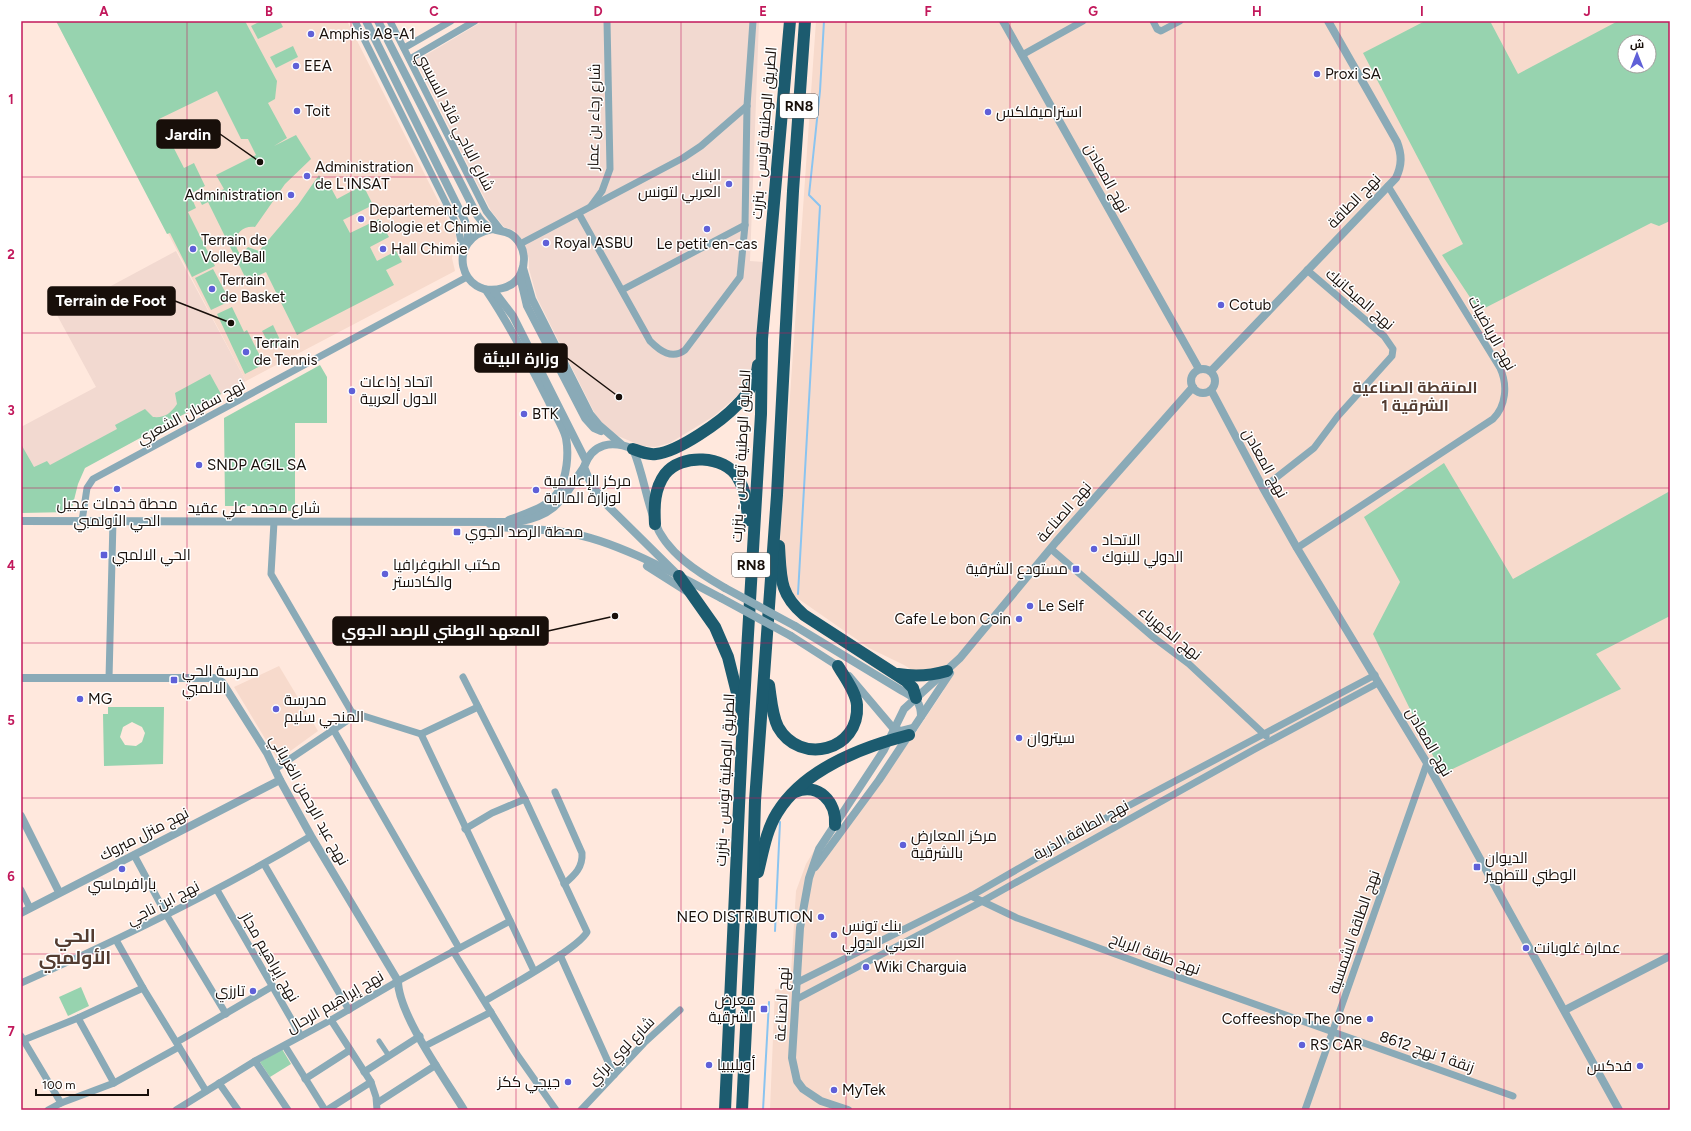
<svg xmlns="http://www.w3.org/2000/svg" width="1691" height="1131" viewBox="0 0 1691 1131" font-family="Figtree,Cairo,sans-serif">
<rect width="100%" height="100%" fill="#ffe8dd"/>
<g fill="#f2d9d0">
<polygon points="483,21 759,21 750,261 765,262 756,361 744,390 714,416 670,443 655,447 642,446 618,436 604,426 595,414 537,298 529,269 529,259 522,240 515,231 504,227 491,211 416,61"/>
<polygon points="176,251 246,381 39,492 21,460 21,427 96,387 57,315"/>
</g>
<g fill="#f7dacc" fill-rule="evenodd">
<polygon points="56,21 347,21 456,236 452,258 455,271 246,381"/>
<path d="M816,21H1670V1110H770L775,989L790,988L796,891L806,864L826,831L840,838L916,732L944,690L904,665L869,648L777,584ZM1625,42H1649V66H1625Z"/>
<polygon points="279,666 318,731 278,760 234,687"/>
</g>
<g fill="#97d3af" fill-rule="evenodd">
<path d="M56,21H245L277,81L275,99L268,103L287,138L274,146L296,135L311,159L285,184L255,227C237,225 230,243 241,255L248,247L259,251L298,205L319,175L326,187L330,186L337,199L363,185L373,205L343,220L350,233L379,219L389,237L370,247L377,261L396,251L402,262L386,270L394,285L297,335L266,272L247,281L208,202L202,205L200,201L224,189L216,175L256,155L248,139H241L217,91L159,119L184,168L194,163L205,186L190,194L196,208L188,212L215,266L192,277L170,233L167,234Z"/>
<polygon points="261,21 280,21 283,27 258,39 251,26"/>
<path d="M1425,21H1490L1518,74L1618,21H1670V221L1659,226L1651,223L1479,311L1442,255L1463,244L1363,53ZM1625,42H1649V66H1625Z"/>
<polygon points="293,46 298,57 276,68 270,57"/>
<polygon points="213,269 230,301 211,310 195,278"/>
<polygon points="232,307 244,332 247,330 264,364 245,374 217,314"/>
<polygon points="273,325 282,344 277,347 270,346 262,331"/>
<polygon points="320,365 327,377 327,423 295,423 295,511 264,511 264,506 225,506 224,418"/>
<path d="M210,374L221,394L85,468L78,484L71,512L21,513V444L34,467L47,461L50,465L117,429L115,425L145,409L153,417C165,418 170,414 177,404L175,393Z"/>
<polygon points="1444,463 1513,579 1670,491 1670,616 1596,654 1621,689 1442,774 1373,634 1400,582 1364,517"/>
<path d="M108,707H164L163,764L104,766L103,714H108ZM132,722L142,727L145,733L142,742L136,746L125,745L120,737L123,727Z"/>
<polygon points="81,987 89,1006 68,1016 59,997"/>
<polygon points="282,1049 291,1064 270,1077 260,1062"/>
</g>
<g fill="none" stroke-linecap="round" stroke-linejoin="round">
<g stroke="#8ac4f0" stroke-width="2">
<polyline points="798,594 820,206 809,195 820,91 824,21"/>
<polyline points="775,931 780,822"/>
<polyline points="763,1110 769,1002"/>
</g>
<polyline stroke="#8aaab7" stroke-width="5" points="379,1041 389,1056"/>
<g stroke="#8aaab7" stroke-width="7">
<polyline points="355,21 458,227 463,251"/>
<polyline points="390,21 486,211 501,230"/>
<polyline points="1153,21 1157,29 1161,31 1180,21"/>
<polyline points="404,48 451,21"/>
<polyline points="1022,55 1083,21"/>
<polyline points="410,59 475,21"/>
<polyline points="591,206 602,191 610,169 607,21"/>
<path d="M579,214L650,341C660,351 672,360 685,350L740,277L745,225L747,106L753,21"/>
<polyline points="520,244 683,158 701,146 747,106"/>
<polyline points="622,290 745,225"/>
<polyline points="1263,488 1314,448 1338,416 1392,356 1393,349 1384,336 1307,270"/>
<polyline points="82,521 87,488 93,479 467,277"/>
<polyline points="274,522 271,574 354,716 275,769"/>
<path d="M1297,548L1493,419C1506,406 1508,385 1500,368L1388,186"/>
<polyline points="1051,549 1153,637 1189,664 1266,736"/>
<path d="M463,677L525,799L587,932C578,949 505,989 485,1001"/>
<polyline points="109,678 113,521"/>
<polyline points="351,712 421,734 478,707"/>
<polyline points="333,729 459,948"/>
<polyline points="421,734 534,971"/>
<path d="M555,792L582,853C583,867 575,875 564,884"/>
<polyline points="465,829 492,813 525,799"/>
<polyline points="134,855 167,916 226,1014"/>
<polyline points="264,864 349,1010"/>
<polyline points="21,890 30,908"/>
<polyline points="217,890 301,1036"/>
<polyline points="971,896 1017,918 1156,969 1513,1096"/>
<polyline points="116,940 143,988 206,1091"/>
<polyline points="453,951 518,1056 556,1110"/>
<polyline points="560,955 614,1075"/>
<polyline points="798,982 971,896 1113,814 1375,675"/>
<path d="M21,983C120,939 218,892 311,836"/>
<polyline points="797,999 981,902 1255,749 1378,683"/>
<polyline points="78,1018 114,1083"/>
<polyline points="331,1020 371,1082 376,1097 377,1110"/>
<polyline points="21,1036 61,1103"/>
<polyline points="21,1041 78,1018 143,988"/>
<polyline points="177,1042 273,986"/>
<polyline points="285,1046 325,1110"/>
<polyline points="425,1046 491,1012"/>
<polyline points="255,1061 288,1110"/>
<polyline points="364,1072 420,1036"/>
<polyline points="305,1079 350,1050"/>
<polyline points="219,1083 238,1110"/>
<polyline points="377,1103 436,1065"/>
<polyline points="48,1110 61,1103 114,1083 179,1047"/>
<polyline points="176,1110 255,1061 331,1020 398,981 510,921"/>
<polyline points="327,1110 371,1082"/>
<polyline points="581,1110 644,1043 680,1010"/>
<polyline points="1305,1110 1427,763"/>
</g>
<g stroke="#8aaab7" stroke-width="8">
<polyline points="366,21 465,221 468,234 467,242"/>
<path d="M378,21L477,215C480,219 482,223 487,226C498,234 510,227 520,244C525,253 525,264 521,273C518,281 510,286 503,288C460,301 444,238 492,229"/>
<polyline points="1003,21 1199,369"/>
<polyline points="523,268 532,299 590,414 599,425 621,444"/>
<polyline points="520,276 527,306 585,418 594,428 601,431"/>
<path d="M486,290C510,325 530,364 549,402C554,413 563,426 566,438C569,454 567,477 558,492C548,508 526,513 509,520"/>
<polyline points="494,291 513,316 586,461"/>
<circle cx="1203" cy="381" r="12"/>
<path d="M1211,371L1396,178C1402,165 1402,155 1397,142L1328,21"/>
<polyline points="1211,390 1263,488 1297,548 1427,763 1619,1110"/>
<path d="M21,521L517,522C557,515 562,499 584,467"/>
<path d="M490,524L499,527C522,529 547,529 569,533C617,541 677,575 721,598"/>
<polyline points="647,566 688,592"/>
<path d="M679,576L607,505L591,484L584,467C592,443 612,440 633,449C643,473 646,498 655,522C665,552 699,573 725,588"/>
<path d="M795,626L899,689C912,697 921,699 921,716"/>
<polyline points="791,636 841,668"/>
<polyline points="849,676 893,728 901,731 913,728"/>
<path d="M21,678H214L222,682L267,753L280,780L311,836L398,981C398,1014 446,1080 464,1110"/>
<polyline points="21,816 59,892"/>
<polyline points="815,867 879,780 950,673"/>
<polyline points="21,913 280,780"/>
<polyline points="1565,1010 1670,956"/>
<polyline points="848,1110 821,1101 803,1089 797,1081 792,1058 800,928 809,878 819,849 884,750 904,709 960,658 1056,542 1193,387"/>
</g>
<g stroke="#1c5b6f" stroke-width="12">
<path d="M633,449C641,452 648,455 656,454C678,452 722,421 737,405C747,396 757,379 758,365"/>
<path d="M655,524C654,507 654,489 665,474C681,453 725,455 738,478C746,491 747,505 748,520"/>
<path d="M779,546C781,577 779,594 804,615L906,681L913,688L916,698"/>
<polyline points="679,576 715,627 728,657 741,709"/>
<path d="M898,674C916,677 930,676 947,671"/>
<path d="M769,685C771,698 772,715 778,727C800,766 860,751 857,705C856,692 845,678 838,666"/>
<path d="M795,792C818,782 837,802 835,825"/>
<path d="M758,872C763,852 766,831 777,813C803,770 862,747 909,735"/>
<polyline points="725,1110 743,719 761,414 762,339 790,21"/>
<polyline points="742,1110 752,905 755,801 777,495 793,191 805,21"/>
</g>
<g stroke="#8aaab7" stroke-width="8">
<polyline points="725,588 795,626"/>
<polyline points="721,598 791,636"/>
</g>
</g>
<path fill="none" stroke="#c2185b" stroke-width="1" stroke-opacity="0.55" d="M187,21V1110M351,21V1110M516,21V1110M681,21V1110M846,21V1110M1010,21V1110M1175,21V1110M1340,21V1110M1504,21V1110M21,177H1670M21,333H1670M21,488H1670M21,643H1670M21,798H1670M21,954H1670"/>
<g fill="#5f60d8" stroke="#fff" stroke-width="1.5">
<circle cx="311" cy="34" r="4"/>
<circle cx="296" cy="66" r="4"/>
<circle cx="1317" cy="74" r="4"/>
<circle cx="297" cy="111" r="4"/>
<circle cx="988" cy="112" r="4"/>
<circle cx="307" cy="176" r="4"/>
<circle cx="729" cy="184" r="4"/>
<circle cx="291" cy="195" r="4"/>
<circle cx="361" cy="219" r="4"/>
<circle cx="707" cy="229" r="4"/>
<circle cx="546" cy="243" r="4"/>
<circle cx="193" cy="249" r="4"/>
<circle cx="383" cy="249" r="4"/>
<circle cx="212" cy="289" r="4"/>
<circle cx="1221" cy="305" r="4"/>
<circle cx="246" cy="352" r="4"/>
<circle cx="352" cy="391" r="4"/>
<circle cx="524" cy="414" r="4"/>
<circle cx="199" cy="465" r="4"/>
<circle cx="117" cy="489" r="4"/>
<circle cx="536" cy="490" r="4"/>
<rect x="453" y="528" width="8" height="8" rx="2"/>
<circle cx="1094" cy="549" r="4"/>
<rect x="100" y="551" width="8" height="8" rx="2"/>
<rect x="1072" y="565" width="8" height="8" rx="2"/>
<circle cx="385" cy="574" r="4"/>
<circle cx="1030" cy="606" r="4"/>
<circle cx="1019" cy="619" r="4"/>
<rect x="170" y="676" width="8" height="8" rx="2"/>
<circle cx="80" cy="699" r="4"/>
<circle cx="276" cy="709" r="4"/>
<circle cx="1019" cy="738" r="4"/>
<circle cx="903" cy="845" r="4"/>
<rect x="1473" y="863" width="8" height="8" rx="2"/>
<circle cx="122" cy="869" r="4"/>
<circle cx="821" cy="917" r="4"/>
<circle cx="834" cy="935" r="4"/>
<circle cx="1526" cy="948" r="4"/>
<circle cx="866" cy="967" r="4"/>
<circle cx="253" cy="991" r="4"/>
<rect x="760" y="1005" width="8" height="8" rx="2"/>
<circle cx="1370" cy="1019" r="4"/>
<circle cx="1302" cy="1045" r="4"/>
<circle cx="709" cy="1065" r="4"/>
<circle cx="1640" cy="1066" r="4"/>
<circle cx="568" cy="1082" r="4"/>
<circle cx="834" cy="1090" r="4"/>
</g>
<g text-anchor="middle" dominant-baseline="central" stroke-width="3" stroke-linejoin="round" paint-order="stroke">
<g fill="#fff" stroke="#5d5754" stroke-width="1">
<rect x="780" y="94" width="38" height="24" rx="3"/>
<rect x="732" y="553" width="38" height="24" rx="3"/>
</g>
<g font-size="14" font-weight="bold" fill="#180f0a">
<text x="799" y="106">RN8</text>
<text x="751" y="565">RN8</text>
</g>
<g font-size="15" fill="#180f0a" stroke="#fff" text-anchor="start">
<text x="319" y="34">Amphis A8-A1</text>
<text x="304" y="66">EEA</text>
<text x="1325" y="74">Proxi SA</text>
<text x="305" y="111">Toit</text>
<text x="996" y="112">استراميفلكس</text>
<text x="315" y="167">Administration<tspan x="315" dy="17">de L'INSAT</tspan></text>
<text x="721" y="175" text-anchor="end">البنك<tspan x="721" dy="17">العربي لتونس</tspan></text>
<text x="283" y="195" text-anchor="end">Administration</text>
<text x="369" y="210">Departement de<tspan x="369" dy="17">Biologie et Chimie</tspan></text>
<text x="201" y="240">Terrain de<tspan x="201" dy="17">VolleyBall</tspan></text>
<text x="554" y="243">Royal ASBU</text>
<text x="707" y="244" text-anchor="middle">Le petit en-cas</text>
<text x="391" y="249">Hall Chimie</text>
<text x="220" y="280">Terrain<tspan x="220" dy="17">de Basket</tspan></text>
<text x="1229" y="305">Cotub</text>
<text x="254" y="343">Terrain<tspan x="254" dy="17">de Tennis</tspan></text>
<text x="360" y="382">اتحاد إذاعات<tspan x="360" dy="17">الدول العربية</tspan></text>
<text x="532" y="414">BTK</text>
<text x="207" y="465">SNDP AGIL SA</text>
<text x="544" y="481">مركز الإعلامية<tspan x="544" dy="17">لوزارة المالية</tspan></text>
<text x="117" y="504" text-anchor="middle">محطة خدمات عجيل<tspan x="117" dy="17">الحي الأولمبي</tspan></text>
<text x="465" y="532">محطة الرصد الجوي</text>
<text x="1102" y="540">الاتحاد<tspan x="1102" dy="17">الدولي للبنوك</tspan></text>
<text x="112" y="555">الحي الالمبي</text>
<text x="393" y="565">مكتب الطبوغرافيا<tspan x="393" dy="17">والكادستر</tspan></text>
<text x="1068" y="569" text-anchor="end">مستودع الشرقية</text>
<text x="1038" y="606">Le Self</text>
<text x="1011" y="619" text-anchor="end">Cafe Le bon Coin</text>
<text x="182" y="671">مدرسة الحي<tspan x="182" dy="17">الالمبي</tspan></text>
<text x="88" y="699">MG</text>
<text x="284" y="700">مدرسة<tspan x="284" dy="17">المنجي سليم</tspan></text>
<text x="1027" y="738">سيتروان</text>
<text x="911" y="836">مركز المعارض<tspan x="911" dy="17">بالشرقية</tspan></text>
<text x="1485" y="858">الديوان<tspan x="1485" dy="17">الوطني للتطهير</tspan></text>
<text x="122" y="884" text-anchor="middle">بارافرماسي</text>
<text x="813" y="917" text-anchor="end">NEO DISTRIBUTION</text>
<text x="842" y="926">بنك تونس<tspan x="842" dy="17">العربي الدولي</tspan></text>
<text x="1534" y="948">عمارة غلوبانت</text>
<text x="874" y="967">Wiki Charguia</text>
<text x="245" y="991" text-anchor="end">تارزي</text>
<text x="756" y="1000" text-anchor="end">معرض<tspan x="756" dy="17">الشرقية</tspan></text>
<text x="1362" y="1019" text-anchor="end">Coffeeshop The One</text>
<text x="1310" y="1045">RS CAR</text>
<text x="717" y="1065">أويليبيا</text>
<text x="1632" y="1066" text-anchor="end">فدكس</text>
<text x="560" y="1082" text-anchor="end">جيجي ككز</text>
<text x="842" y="1090">MyTek</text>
</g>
<g font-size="15" fill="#180f0a" stroke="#fff">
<text transform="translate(594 117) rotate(-89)">شارع رجاء بن عمار</text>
<text transform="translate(455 121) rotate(63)">شارع الباجي قائد السبسي</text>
<text transform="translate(764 133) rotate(-85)">الطريق الوطنية تونس - بنزرت</text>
<text transform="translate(1107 178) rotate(61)">نهج المعادن</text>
<text transform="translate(1354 201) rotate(-46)">نهج الطاقة</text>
<text transform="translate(1360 299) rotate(41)">نهج الميكانيك</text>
<text transform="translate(1492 333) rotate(61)">نهج الرياضيات</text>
<text transform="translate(191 412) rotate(-28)">نهج سفيان الشعري</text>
<text transform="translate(741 456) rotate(-87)">الطريق الوطنية تونس - بنزرت</text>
<text transform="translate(1265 463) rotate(61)">نهج المعادن</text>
<text x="254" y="508">شارع محمد علي عقيد</text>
<text transform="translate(1064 512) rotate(-49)">نهج الصناعة</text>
<text transform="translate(1170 633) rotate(39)">نهج الكهرباء</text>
<text transform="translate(1429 742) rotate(60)">نهج المعادن</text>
<text transform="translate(725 780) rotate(-87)">الطريق الوطنية تونس - بنزرت</text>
<text transform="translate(309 800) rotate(61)">نهج عبد الرحمن الغرياني</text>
<text transform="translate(1081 830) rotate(-29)">نهج الطاقة الذرية</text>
<text transform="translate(144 834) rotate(-27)">نهج منزل مبروك</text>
<text transform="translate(163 903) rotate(-27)">نهج ابن ناجي</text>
<text transform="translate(1354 932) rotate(-71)">نهج الطاقة الشمسية</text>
<text transform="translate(1155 954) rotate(20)">نهج طاقة الرياح</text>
<text transform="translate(270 957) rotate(60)">نهج إبراهيم مجاز</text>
<text transform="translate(335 1002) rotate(-30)">نهج إبراهيم الرحال</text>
<text transform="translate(782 1004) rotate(-87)">نهج الصناعة</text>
<text transform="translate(621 1051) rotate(-46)">شارع لوي براي</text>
<text transform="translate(1427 1052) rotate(19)">زنقة 1 نهج 8612</text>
</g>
<g font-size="16" font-weight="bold" fill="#533c31" stroke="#fff">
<text x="1415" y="387">المنقطة الصناعية<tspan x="1415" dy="18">الشرقية 1</tspan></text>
</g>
<g font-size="19" font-weight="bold" fill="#533c31" stroke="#fff">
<text x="75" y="935">الحي<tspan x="75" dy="22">الأولمبي</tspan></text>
</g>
</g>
<path fill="none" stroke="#180f0a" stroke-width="1.5" d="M260 162L220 134M231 323L175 301M619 397L567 358M615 616L548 631"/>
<g fill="#180f0a" stroke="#fff" stroke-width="1.5">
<circle cx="260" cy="162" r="4"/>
<circle cx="231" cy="323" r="4"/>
<circle cx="619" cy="397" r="4"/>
<circle cx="615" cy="616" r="4"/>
</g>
<g fill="#180f0a" stroke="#180f0a" stroke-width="1.5">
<rect x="157" y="120" width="63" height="28" rx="4"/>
<rect x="48" y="287" width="127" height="28" rx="4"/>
<rect x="475" y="344" width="92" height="28" rx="4"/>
<rect x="333" y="617" width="215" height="28" rx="4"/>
</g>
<g font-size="16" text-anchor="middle" font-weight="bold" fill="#fff">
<text x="188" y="140">Jardin</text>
<text x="111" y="306">Terrain de Foot</text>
<text x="521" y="364">وزارة البيئة</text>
<text x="441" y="636">المعهد الوطني للرصد الجوي</text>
</g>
<rect width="1691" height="1131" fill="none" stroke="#ffffff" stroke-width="44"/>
<g transform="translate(1637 54)"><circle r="19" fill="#ffffff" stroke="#a39f9d"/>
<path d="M0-3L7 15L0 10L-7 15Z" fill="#5f60d8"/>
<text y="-6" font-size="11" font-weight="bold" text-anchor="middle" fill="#180f0a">ش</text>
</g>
<path d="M36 1089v6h112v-6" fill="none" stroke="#180f0a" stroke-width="2"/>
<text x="42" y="1089" font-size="12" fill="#180f0a" stroke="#ffffff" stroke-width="3" paint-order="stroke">100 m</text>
<rect x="22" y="22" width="1647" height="1087" fill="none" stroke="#c2185b" stroke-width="1.5"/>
<g font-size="13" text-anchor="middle" font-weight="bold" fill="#c2185b">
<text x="104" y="16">A</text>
<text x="269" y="16">B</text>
<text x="434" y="16">C</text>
<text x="598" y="16">D</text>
<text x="763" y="16">E</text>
<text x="928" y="16">F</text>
<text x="1093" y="16">G</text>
<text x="1257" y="16">H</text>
<text x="1422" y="16">I</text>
<text x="1587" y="16">J</text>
<text x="11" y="104">1</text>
<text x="11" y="259">2</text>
<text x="11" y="415">3</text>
<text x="11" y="570">4</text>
<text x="11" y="725">5</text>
<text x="11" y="881">6</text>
<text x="11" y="1036">7</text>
</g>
</svg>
